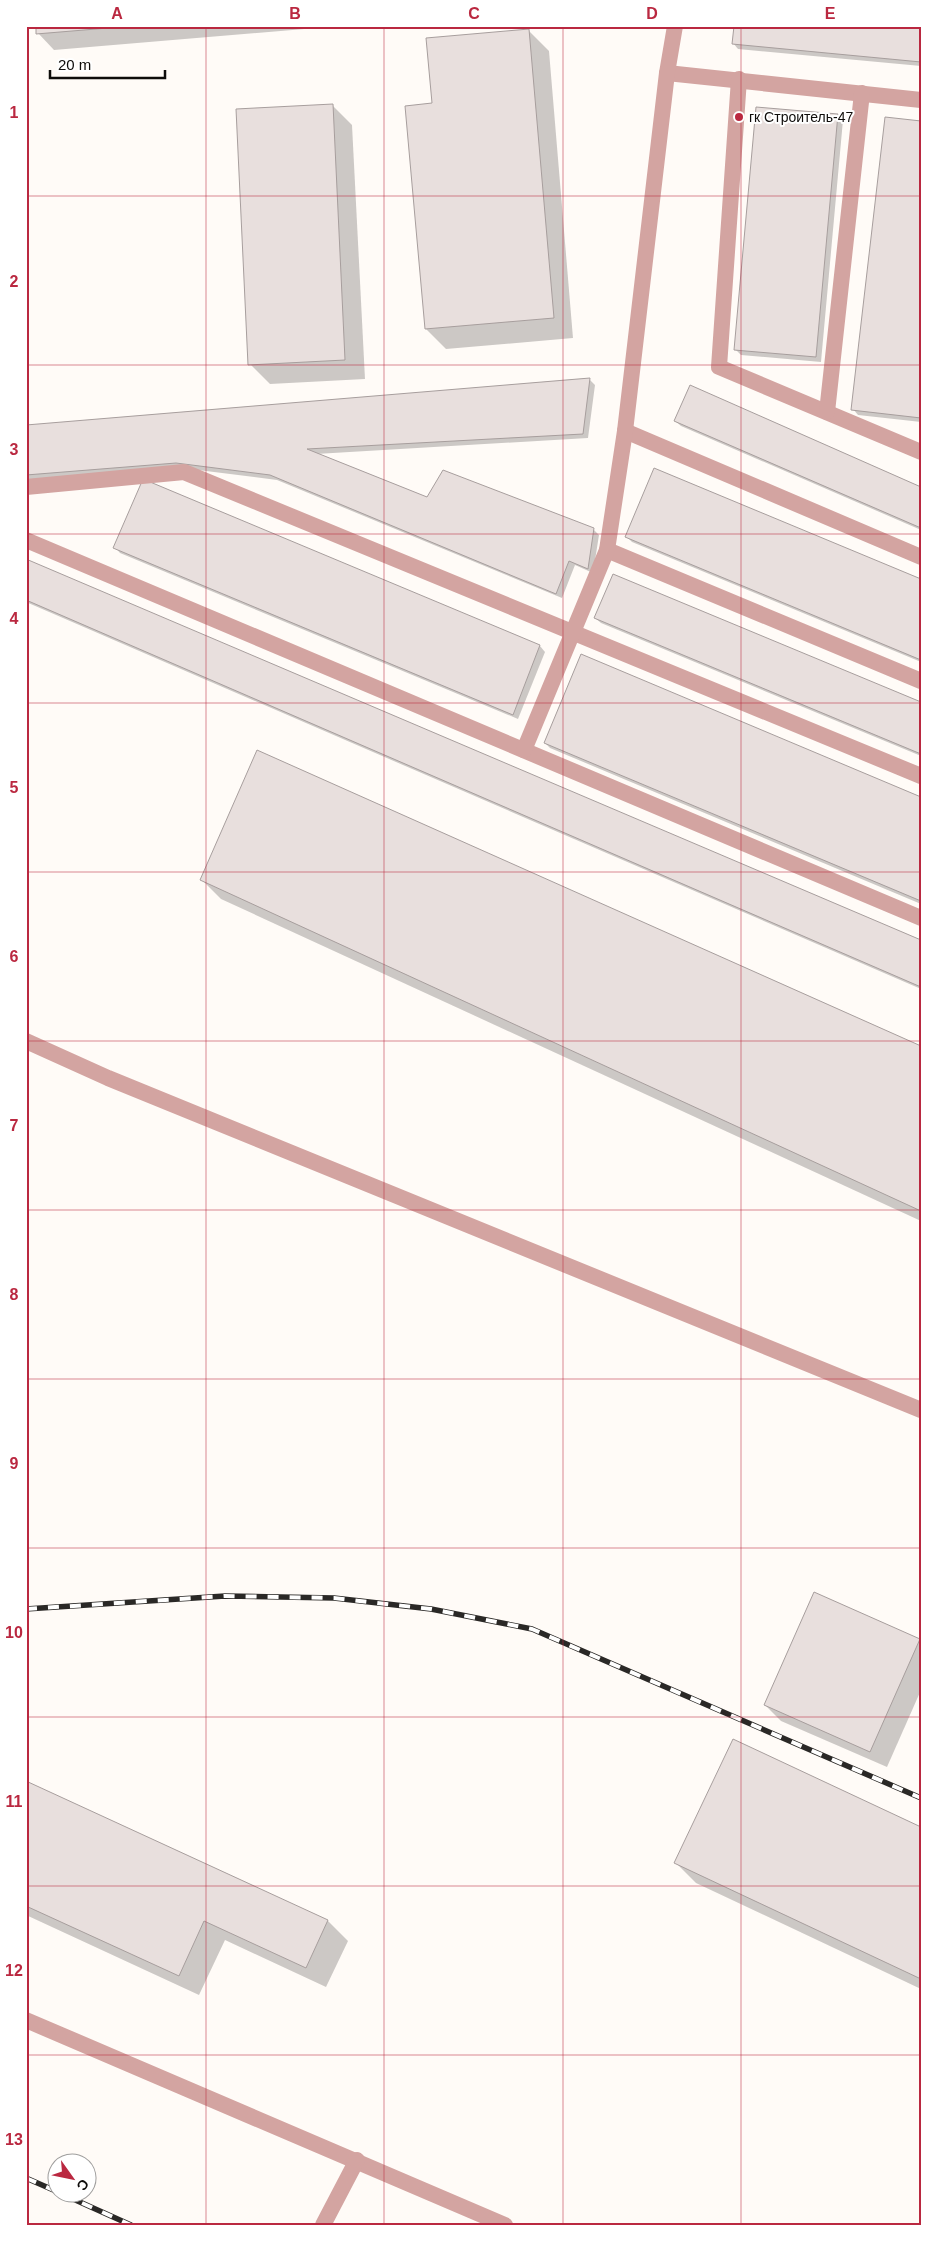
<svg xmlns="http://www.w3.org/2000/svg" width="947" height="2251" viewBox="0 0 947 2251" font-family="Helvetica,sans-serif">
<rect width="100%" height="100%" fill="#fffbf7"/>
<g fill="#0003">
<polygon points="37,26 340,26 54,50 38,33"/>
<polygon points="921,26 921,66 738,49 733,43"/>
<polygon points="529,31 549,51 573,338 446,349 426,329 433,105"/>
<polygon points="332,105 352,125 365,379 270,384 250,364"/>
<polygon points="838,115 843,120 821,362 741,355 736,350"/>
<polygon points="921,123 921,422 858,415 853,409"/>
<polygon points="26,366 29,402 26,402"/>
<polygon points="589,379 595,385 588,438 316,454 428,499 593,529 599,535 593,573 575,565 562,598 277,480 182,468 26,480 26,426"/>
<polygon points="675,421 921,488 921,530 681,426"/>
<polygon points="143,481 540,646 545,652 518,719 120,553 115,547"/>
<polygon points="627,537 921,580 921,662 632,542"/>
<polygon points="26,560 921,941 921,989 26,602"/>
<polygon points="595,618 921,704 921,756 601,623"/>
<polygon points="545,743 921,798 921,904 550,748"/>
<polygon points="201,879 921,1047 921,1221 221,899"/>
<polygon points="920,1640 921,1690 887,1767 781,1721 765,1705"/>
<polygon points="26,1782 328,1921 348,1941 326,1987 225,1940 199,1995 26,1915"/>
<polygon points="921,1828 921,1989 696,1883 676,1863"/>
</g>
<g fill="#e8dfdd" stroke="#a79e9d">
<polygon points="36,26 132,26 36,34"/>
<polygon points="734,26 921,26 921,62 732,44"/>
<polygon points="529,29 554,318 425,329 405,106 432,103 426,38"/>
<polygon points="333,104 345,360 248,365 236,109"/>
<polygon points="756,107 838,114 816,357 734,350"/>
<polygon points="885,117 921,121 921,418 851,410"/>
<polygon points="590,378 583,434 307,449 427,497 443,470 594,528 588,569 569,561 556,594 270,475 176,463 26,475 26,425"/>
<polygon points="690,385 921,487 921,528 674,421"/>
<polygon points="654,468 921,579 921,660 625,537"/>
<polygon points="143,479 540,645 513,715 113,548"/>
<polygon points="26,559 921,940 921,987 26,600"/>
<polygon points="613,574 921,702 921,754 594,618"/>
<polygon points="581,654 921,797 921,901 544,743"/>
<polygon points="257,750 921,1046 921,1211 200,880"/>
<polygon points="814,1592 920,1639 870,1752 764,1705"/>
<polygon points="733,1739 921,1827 921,1979 674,1863"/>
<polygon points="26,1781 328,1920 306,1968 204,1921 179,1976 26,1906"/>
</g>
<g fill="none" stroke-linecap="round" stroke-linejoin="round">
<g stroke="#d3a4a1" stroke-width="16">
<polyline points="667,73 921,100"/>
<polyline points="739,79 719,367 921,452"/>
<polyline points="827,412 862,93"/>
<polyline points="625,431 921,557"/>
<polyline points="26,487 184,472 921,776"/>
<polyline points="26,540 921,918"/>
<polyline points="607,550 921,681"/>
<polyline points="524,750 607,550 625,431 667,73 675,26"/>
<polyline points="26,1041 108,1078 921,1410"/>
<polyline points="26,2020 505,2225"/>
<polyline points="323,2225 357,2160"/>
</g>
<defs>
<g id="rail">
<polyline points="26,1609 225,1596 334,1598 431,1609 532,1629 921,1798"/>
<polyline points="26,2178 58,2192"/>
<polyline points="62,2194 131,2225"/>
</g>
</defs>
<use href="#rail" stroke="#2a2826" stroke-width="5.5"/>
<use href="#rail" stroke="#fff" stroke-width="4" stroke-dasharray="11" stroke-linecap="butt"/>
</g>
<path fill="none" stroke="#ba2840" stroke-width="1" stroke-opacity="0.55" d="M206,26V2225M384,26V2225M563,26V2225M741,26V2225M26,196H921M26,365H921M26,534H921M26,703H921M26,872H921M26,1041H921M26,1210H921M26,1379H921M26,1548H921M26,1717H921M26,1886H921M26,2055H921"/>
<circle fill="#ba2840" stroke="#fff" stroke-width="2" cx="739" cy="117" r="5"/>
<g text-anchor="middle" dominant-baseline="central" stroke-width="4" stroke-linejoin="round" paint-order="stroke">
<g font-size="14" fill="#0e0c0a" stroke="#fff" text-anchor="start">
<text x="749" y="117">гк Строитель-47</text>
</g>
</g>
<rect width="947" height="2251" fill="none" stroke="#ffffff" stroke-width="55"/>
<g transform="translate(72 2178) rotate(123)"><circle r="24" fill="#ffffff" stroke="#9f9e9d"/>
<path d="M0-4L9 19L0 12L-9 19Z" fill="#ba2840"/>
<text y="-8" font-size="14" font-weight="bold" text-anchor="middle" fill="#0e0c0a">С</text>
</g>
<path d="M50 70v8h115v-8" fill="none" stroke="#0e0c0a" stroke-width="2.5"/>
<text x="58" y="70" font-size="15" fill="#0e0c0a" stroke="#ffffff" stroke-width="4" paint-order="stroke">20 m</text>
<rect x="28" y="28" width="892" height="2196" fill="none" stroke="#ba2840" stroke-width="2"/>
<g font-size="16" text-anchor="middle" font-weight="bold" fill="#ba2840">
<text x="117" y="19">A</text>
<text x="295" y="19">B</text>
<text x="474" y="19">C</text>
<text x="652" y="19">D</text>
<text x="830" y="19">E</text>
<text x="14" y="118">1</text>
<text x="14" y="287">2</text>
<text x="14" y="455">3</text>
<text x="14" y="624">4</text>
<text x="14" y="793">5</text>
<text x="14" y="962">6</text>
<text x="14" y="1131">7</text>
<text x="14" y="1300">8</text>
<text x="14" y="1469">9</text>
<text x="14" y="1638">10</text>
<text x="14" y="1807">11</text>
<text x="14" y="1976">12</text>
<text x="14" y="2145">13</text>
</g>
</svg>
